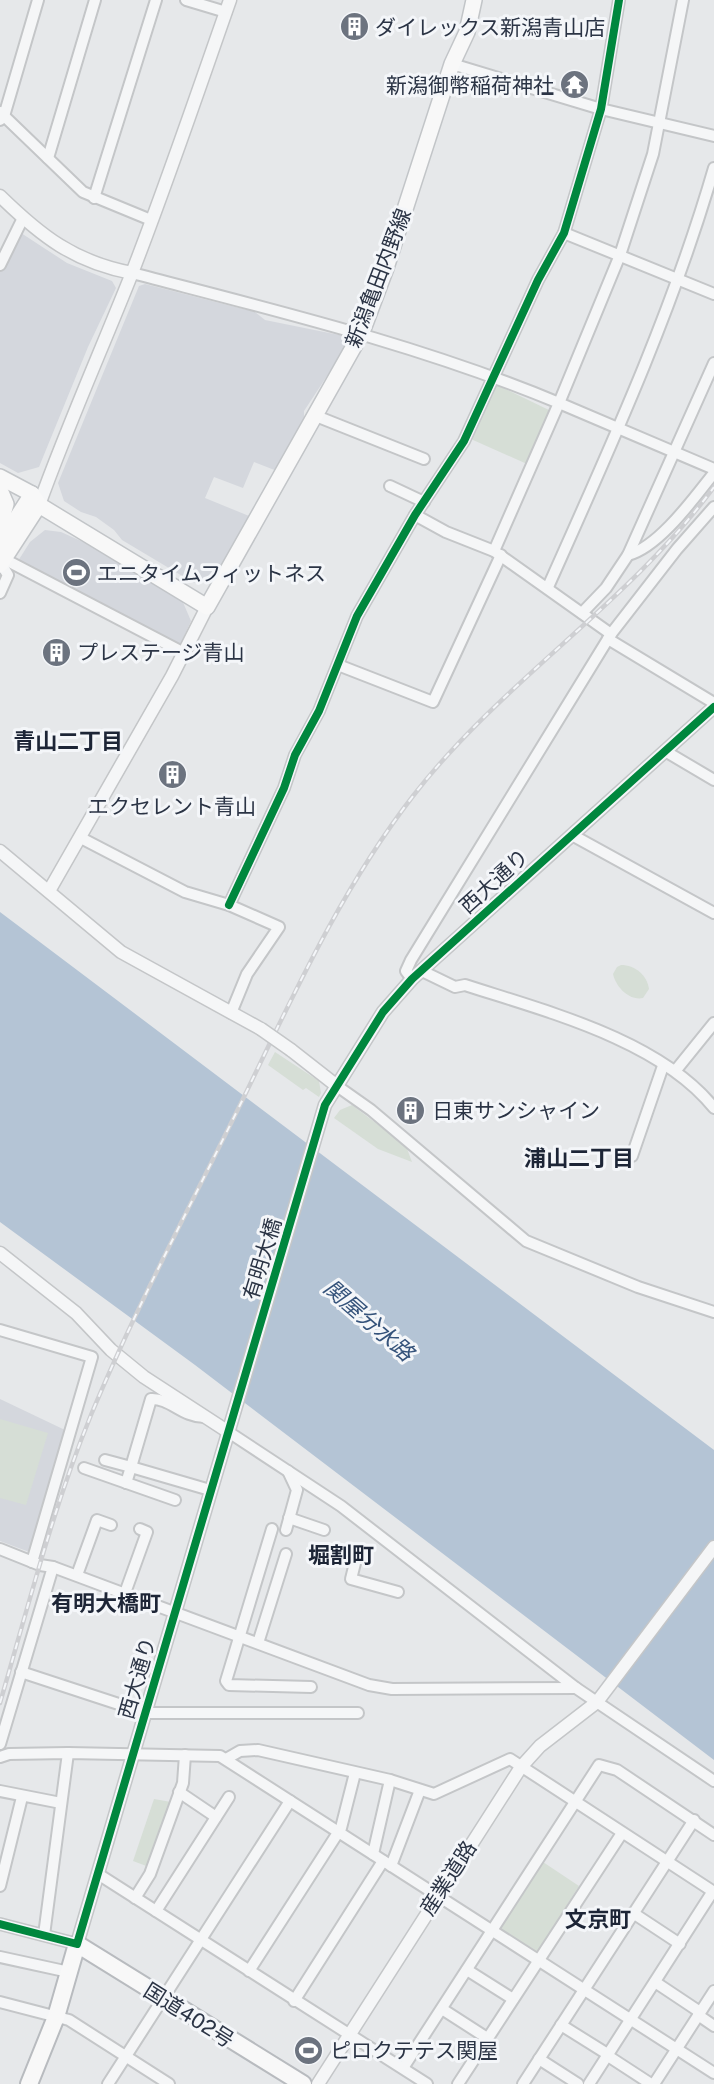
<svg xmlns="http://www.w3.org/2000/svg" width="714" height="2084" viewBox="0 0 714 2084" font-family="'Public Sans','Noto Sans JP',sans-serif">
<rect width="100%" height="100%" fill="#e6e8ea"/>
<g fill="#d4d7dd">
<polygon points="21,233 67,263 112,281 116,288 88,347 39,467 18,473 0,463 0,269"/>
<polygon points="145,284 255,312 265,320 349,337 350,341 304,411 304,418 277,471 254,462 243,488 214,477 205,498 254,518 216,578 194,583 122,540 114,530 96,517 81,512 64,501 58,483 139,286"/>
<polygon points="45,530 61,532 101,550 182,600 191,621 180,645 18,561 30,542"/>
<polygon points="0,1399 65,1430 32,1553 0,1541"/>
</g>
<g fill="#d6ded6">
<polygon points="495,384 551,411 527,464 473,440 471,437"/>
<path d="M621,965C635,965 647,975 649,989L643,998C629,1001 616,987 613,974L617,967Z"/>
<polygon points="275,1052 319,1081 321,1093 319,1097 306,1088 303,1090 268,1065"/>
<polygon points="352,1105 406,1146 412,1162 378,1149 334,1118 340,1110"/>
<polygon points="0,1419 48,1433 26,1505 0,1498"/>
<polygon points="154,1799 171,1802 149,1867 133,1861"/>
<polygon points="543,1862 579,1886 536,1954 502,1932 502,1926"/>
</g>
<polygon fill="#b4c4d5" points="0,912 714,1450 714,1760 195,1365 0,1222"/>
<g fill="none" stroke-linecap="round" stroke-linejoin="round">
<defs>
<g id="minor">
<polyline points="186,0 226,12"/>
<polyline points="683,0 653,154 620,255 559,403 714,469"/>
<polyline points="452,64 601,109 714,136"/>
<polyline points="0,112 83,192 151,220"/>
<polyline points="0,120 4,116 38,0"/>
<polyline points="48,158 95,0"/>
<polyline points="94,198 156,0"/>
<polyline points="564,233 714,294"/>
<polyline points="0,265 23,218"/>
<path d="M132,273C277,311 420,345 559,403L494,551"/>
<polyline points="316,416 424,459"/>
<polyline points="390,486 424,502"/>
<polyline points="415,515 446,532 494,551 611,634"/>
<path d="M628,555C659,547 694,498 714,473"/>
<polyline points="4,559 184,653"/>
<path d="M548,587C609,450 672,313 714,168"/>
<polyline points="0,593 8,575 1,564"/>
<polyline points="582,613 606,588 628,555 714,363"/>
<polyline points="608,639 714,703"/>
<polyline points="338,665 433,702 501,555"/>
<polyline points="665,751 714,780"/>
<polyline points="572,835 714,913"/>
<polyline points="81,838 185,892 229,905 279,927 247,974 231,1013"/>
<polyline points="229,905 284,788 295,755 319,711 357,616 415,515 464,441 538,280 564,233 601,109 619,0"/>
<path d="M422,971L455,987L465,985C545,1011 660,1040 714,1108"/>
<polyline points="412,979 406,971 411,960 611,634 677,549 714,507"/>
<polyline points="676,1070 714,1023"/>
<polyline points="337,1086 371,1110 526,1241 638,1287 714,1312"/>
<polyline points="632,1156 663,1066"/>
<polyline points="0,1330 92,1357 32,1562"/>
<path d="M204,1417C182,1417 170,1398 151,1399L131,1467L210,1490"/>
<polyline points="227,1431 341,1506 576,1688 714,1781"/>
<polyline points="105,1460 131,1467 126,1483"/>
<polyline points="84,1468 175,1500"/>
<polyline points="289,1518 324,1530"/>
<polyline points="272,1529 226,1681 229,1685 311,1687"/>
<polyline points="286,1530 297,1490 288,1471"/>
<polyline points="0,1549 40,1565 53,1567 369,1685 392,1689 576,1688"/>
<polyline points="357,1555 351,1579 398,1592"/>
<polyline points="77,1575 97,1520 111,1525"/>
<polyline points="125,1593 147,1532 140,1529"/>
<polyline points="258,1643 286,1554"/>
<polyline points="21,1672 146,1713 358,1713"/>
<polyline points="0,1744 53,1567"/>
<polyline points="0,1757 9,1754 68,1753 220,1756 714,2073"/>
<polyline points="226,1759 240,1751 258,1750 390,1780 434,1794 510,1759 714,1892"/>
<polyline points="0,1791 61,1803"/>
<polyline points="179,1792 216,1817"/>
<polyline points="373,1854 390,1780"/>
<polyline points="391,1866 420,1790"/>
<polyline points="98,1874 427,2084"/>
<polyline points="0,1886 22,1797"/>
<polyline points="135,1898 150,1874 183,1783 185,1755"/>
<polyline points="156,1911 229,1797"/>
<polyline points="633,1913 680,1944"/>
<polyline points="0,1924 77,1944"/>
<polyline points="44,1935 68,1753"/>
<polyline points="0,1957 69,1972"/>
<polyline points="467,1970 513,1999"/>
<polyline points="249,1971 341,1828 355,1773"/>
<polyline points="655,1982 700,2012"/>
<polyline points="294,2001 383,1861"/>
<polyline points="0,2002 69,2020 169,2084"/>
<polyline points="442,2009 487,2038"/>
<polyline points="698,2015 714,2026"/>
<polyline points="561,2025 609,2055"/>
<polyline points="608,2056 651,2084"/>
<polyline points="539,2059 578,2084"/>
<polyline points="403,2068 599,1765 617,1770 714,1835"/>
<polyline points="108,2084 290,1801"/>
<polyline points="458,2084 622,1833"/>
<polyline points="523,2084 694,1820"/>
<polyline points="589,2084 713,1891"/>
<polyline points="654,2084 714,1991"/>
</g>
<g id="tertiary">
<path d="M0,196C41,236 74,262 132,273"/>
<path d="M39,505C67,427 101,351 132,273C167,183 198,91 230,0"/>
<polyline points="0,851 121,952 261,1029"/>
<polyline points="49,891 172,676 207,607"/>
<polyline points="291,1050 337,1086"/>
<polyline points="0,1253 76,1313 111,1350 144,1377 227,1431"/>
<polyline points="77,1944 325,1105 383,1012 412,979 714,707"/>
<polyline points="318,2084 521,1767 540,1746 597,1702 714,1547"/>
</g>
<g id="primary">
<polyline points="0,477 32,494 39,505 207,607 362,332 386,268 452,64 467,32 474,0"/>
<polyline points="0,490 6,504 0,525"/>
<polyline points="0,544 32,494"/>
<polyline points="0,565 39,505"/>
</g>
<polyline id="trunk" points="29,2084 56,2017 77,1944 303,2084"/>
</defs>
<use href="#minor" stroke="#c4c6c8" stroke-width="14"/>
<use href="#tertiary" stroke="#c4c6c8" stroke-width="15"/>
<use href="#primary" stroke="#c2c5c8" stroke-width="18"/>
<use href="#trunk" stroke="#b8bbbf" stroke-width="20"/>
<use href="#minor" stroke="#f5f6f7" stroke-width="10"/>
<use href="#tertiary" stroke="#f5f6f7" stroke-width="12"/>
<use href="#primary" stroke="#f8f8f8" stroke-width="15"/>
<use href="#trunk" stroke="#f8f8f8" stroke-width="16"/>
<defs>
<path id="rail" d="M0,1703C28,1607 53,1508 91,1415C135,1309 190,1207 241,1103C292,998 341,889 413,796C501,682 628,604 714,487"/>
</defs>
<use href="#rail" stroke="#cecfd2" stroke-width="4.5"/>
<use href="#rail" stroke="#f4f6f9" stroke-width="2" stroke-dasharray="7" stroke-linecap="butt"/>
<defs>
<polyline id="tertiary-bridge" points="261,1029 291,1050"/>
</defs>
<use href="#tertiary-bridge" stroke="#c4c6c8" stroke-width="15" stroke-linecap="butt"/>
<use href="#tertiary-bridge" stroke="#f5f6f7" stroke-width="12"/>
<defs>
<g id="cycleway">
<polyline points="229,905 284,788 295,755 319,711 357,616 415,515 464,441 538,280 564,233 601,109 619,0"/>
<polyline points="0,1924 77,1944 325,1105 383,1012 412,979 714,707"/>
</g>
</defs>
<use href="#cycleway" stroke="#f4f6f9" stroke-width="11"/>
<use href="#cycleway" stroke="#00873e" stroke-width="8"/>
</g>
<defs>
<symbol id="building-disc" viewBox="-11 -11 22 22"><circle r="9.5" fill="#6c737f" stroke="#f4f6f9"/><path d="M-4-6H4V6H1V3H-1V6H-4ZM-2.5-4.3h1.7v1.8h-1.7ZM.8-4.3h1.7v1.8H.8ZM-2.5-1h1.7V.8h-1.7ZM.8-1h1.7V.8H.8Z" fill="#fff"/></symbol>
<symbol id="temple-disc" viewBox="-11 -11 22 22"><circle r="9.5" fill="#6c737f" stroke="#f4f6f9"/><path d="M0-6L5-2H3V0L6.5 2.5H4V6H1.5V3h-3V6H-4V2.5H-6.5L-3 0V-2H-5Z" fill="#fff"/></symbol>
<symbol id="stadium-disc" viewBox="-11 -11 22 22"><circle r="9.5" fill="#6c737f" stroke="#f4f6f9"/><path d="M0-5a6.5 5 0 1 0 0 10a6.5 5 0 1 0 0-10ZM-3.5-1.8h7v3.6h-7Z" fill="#fff"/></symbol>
</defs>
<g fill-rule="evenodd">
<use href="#building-disc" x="338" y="10" width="33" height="33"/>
<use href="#temple-disc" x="558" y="68" width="33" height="33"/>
<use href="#stadium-disc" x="60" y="556" width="33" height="33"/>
<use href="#building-disc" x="40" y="636" width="33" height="33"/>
<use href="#building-disc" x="156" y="758" width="33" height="33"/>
<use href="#building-disc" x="394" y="1094" width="33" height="33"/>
<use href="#stadium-disc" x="292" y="2034" width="33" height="33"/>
</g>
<g text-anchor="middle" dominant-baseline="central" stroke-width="6" stroke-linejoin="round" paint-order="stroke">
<g font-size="21" fill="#2b3445" stroke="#f4f6f9" text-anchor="start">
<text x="375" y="27">ダイレックス新潟青山店</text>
<text x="554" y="85" text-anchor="end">新潟御幣稲荷神社</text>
<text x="97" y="573">エニタイムフィットネス</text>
<text x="77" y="652">プレステージ青山</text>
<text x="172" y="806" text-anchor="middle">エクセレント青山</text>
<text x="432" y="1110">日東サンシャイン</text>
<text x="330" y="2050">ピロクテテス関屋</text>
</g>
<g font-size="21" fill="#2b3445" stroke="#f4f6f9">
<text transform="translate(378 278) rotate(-69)">新潟亀田内野線</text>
<text transform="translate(494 881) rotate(-42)">西大通り</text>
<text transform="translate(262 1259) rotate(-73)">有明大橋</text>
<text transform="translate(137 1678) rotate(-74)">西大通り</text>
<text transform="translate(448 1878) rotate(-57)">産業道路</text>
<text transform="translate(189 2015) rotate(32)">国道402号</text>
</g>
<g font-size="22" font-weight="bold" fill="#1d2536" stroke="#f4f6f9">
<text x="68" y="741">青山二丁目</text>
<text x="579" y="1158">浦山二丁目</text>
<text x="341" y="1555">堀割町</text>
<text x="106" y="1603">有明大橋町</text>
<text x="598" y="1919">文京町</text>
</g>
<g font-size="22" font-style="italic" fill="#34527a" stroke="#f4f6f9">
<text transform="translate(369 1320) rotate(41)">関屋分水路</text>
</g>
</g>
</svg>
